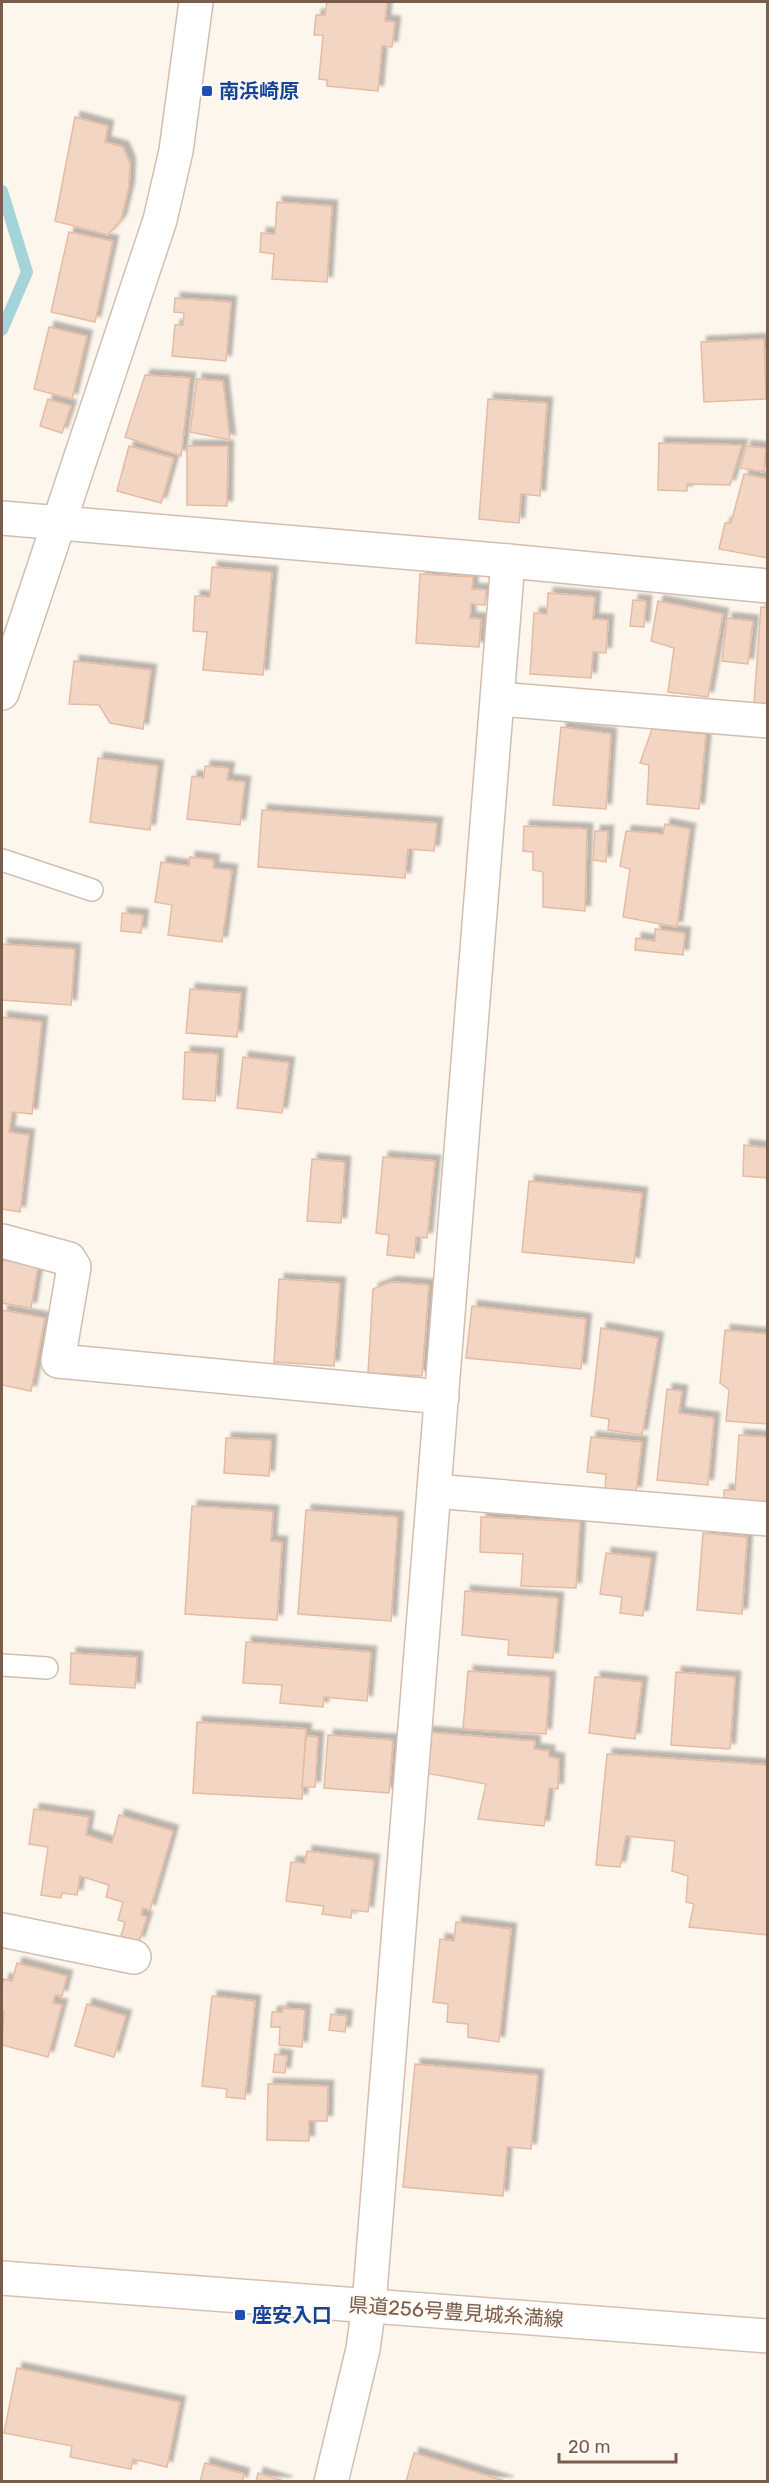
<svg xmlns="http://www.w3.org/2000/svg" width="769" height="2483" viewBox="0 0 769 2483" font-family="Rubik,'Noto Sans JP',sans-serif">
<defs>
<filter id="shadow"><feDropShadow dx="5.5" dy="-5.5" stdDeviation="1.5" flood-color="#0004"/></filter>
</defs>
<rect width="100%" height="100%" fill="#fdf6ec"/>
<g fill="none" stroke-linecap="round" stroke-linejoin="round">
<polyline stroke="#a5d3da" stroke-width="12" points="2,191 27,272 2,330"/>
</g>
<g fill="#f3d5c3" stroke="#e6bba3" stroke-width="1.5" filter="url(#shadow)">
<polygon points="327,2 387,2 385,21 395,22 392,47 382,46 378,91 327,86 327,80 319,79 323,35 314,35 316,15 325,15"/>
<polygon points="75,117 108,126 105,142 123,147 130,163 129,187 121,220 108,235 55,221"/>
<polygon points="277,202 332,206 327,282 272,279 274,254 260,252 261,233 275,234"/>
<polygon points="69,232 113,241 95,322 51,312"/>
<polygon points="175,298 231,302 226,361 172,356 175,325 183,325 184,313 174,312"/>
<polygon points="49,327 87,336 72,399 34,389"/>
<polygon points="764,339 766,399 704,402 701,342"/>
<polygon points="145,375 190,378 181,456 125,437"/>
<polygon points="197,379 223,381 230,440 190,432"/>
<polygon points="48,399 71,406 62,433 40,426"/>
<polygon points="488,399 547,403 540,496 521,494 519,523 479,519"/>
<polygon points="659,443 742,445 730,485 687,484 687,491 658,490"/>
<polygon points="129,446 174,458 161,503 117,491"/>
<polygon points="187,446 228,446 227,506 187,505"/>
<polygon points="746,446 766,448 764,472 740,468"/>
<polygon points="744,474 768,479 768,558 719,549 725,523 731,523"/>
<polygon points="212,567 272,572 263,675 203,670 207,632 193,631 195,596 210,597"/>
<polygon points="420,574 473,577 472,589 486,590 485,605 471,604 470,618 481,619 479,647 416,643"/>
<polygon points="548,593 595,597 593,619 608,620 606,653 593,652 591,678 530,674 534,613 547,614"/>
<polygon points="633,600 646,601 644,627 630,626"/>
<polygon points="658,601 723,614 708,697 668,692 674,648 651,641"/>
<polygon points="761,607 768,608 768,704 754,703"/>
<polygon points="727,618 753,621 748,664 722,661"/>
<polygon points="74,661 151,670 143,729 110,723 99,705 69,704"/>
<polygon points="561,727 611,734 606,809 553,805"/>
<polygon points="652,729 706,734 699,809 647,804 649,765 640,763"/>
<polygon points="98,758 158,766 150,830 90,822"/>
<polygon points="205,766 229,768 227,780 245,782 240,825 187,819 192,776 204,778"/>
<polygon points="262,810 437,823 434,851 408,849 405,878 258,867"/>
<polygon points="665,824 690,829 677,927 623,917 630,869 620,866 626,831 663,834"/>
<polygon points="524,826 587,829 585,911 543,907 543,872 533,870 533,852 523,851"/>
<polygon points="595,831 608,831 606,862 593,860"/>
<polygon points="190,857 214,860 213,868 232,870 222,942 168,935 172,905 155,902 161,862 189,866"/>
<polygon points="122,913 143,915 141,933 121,931"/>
<polygon points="655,929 685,933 683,955 635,950 636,938 655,941"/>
<polygon points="2,944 75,949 71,1005 2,1000"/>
<polygon points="190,989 241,993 237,1037 186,1033"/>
<polygon points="2,1017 42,1022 32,1114 12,1112 9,1132 29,1135 20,1212 2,1209"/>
<polygon points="185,1052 218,1054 215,1101 183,1099"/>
<polygon points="243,1057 289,1063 282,1113 237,1108"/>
<polygon points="744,1145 768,1148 768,1178 743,1176"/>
<polygon points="383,1157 435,1161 427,1238 416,1237 414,1258 387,1255 389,1235 376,1233"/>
<polygon points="312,1159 345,1162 341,1223 307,1221"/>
<polygon points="529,1181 642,1193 634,1263 522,1252"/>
<polygon points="2,1260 38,1266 31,1308 2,1303"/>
<polygon points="279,1279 340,1283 334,1366 274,1362"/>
<polygon points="391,1282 429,1285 422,1376 368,1373 373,1289"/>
<polygon points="472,1306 586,1319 581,1369 466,1358"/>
<polygon points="2,1310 45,1318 31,1391 2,1385"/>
<polygon points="601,1328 658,1338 642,1435 608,1430 609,1419 591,1416"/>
<polygon points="725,1330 768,1334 768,1424 726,1421 729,1390 720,1383"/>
<polygon points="667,1389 682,1391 679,1413 714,1418 708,1485 657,1480"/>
<polygon points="739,1435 768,1437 768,1503 724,1500 724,1490 735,1490"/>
<polygon points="591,1437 642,1442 636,1492 605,1489 606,1474 587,1472"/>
<polygon points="226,1438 271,1440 269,1476 224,1473"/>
<polygon points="192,1506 273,1511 271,1541 282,1542 277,1620 185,1614"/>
<polygon points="306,1510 398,1517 391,1621 298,1614"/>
<polygon points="481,1517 580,1522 576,1588 521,1586 523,1554 480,1552"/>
<polygon points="703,1533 747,1537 742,1614 697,1610"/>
<polygon points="606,1553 651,1558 643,1616 620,1613 622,1597 600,1594"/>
<polygon points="465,1591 558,1598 553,1658 508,1655 509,1640 462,1635"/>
<polygon points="246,1642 371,1652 367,1701 324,1697 323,1707 280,1703 282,1685 243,1683"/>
<polygon points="71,1653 137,1657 135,1688 70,1684"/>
<polygon points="468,1671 550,1677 546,1734 463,1729"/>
<polygon points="676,1672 735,1677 730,1749 671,1745"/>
<polygon points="595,1677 642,1682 635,1739 589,1733"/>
<polygon points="197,1722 306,1729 302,1799 193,1793"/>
<polygon points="427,1732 535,1741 534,1749 549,1751 549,1757 559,1759 558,1789 549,1788 544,1826 478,1819 486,1784 425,1773"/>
<polygon points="328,1735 393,1740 389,1793 324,1788"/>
<polygon points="306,1736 318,1737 315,1787 302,1787"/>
<polygon points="607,1754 768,1765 768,1935 689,1927 694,1904 686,1902 688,1876 672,1871 675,1841 626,1836 620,1867 596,1865"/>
<polygon points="34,1809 89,1817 86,1835 112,1843 119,1815 173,1831 150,1910 143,1908 141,1915 147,1917 139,1942 121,1936 125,1922 118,1920 123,1902 106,1897 109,1885 80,1876 77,1895 62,1893 61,1898 41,1895 48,1847 29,1844"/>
<polygon points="307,1851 374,1860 368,1912 352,1910 351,1918 322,1914 324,1906 286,1901 291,1862 305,1863"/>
<polygon points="456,1922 511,1929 499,2042 468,2037 468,2024 447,2022 448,2004 433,2002 440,1939 454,1941"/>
<polygon points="17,1963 67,1976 62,1996 55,1995 53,2003 62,2005 48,2057 2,2045 4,2011 2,2010 2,1987 4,1979 12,1981"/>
<polygon points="212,1996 255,2001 245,2099 226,2097 227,2089 202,2086"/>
<polygon points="87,2004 126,2016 114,2057 75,2046"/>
<polygon points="282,2008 305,2010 302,2047 279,2045 280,2027 271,2027 272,2012 282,2012"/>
<polygon points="331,2014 347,2016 345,2032 329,2030"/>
<polygon points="275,2054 287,2056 285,2073 273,2072"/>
<polygon points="415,2064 538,2075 531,2149 507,2147 503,2196 403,2187"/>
<polygon points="268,2084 328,2086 327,2121 309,2121 309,2141 267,2140"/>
<polygon points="17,2368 180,2402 167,2467 133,2459 131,2469 70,2457 72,2446 4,2433"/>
<polygon points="414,2453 434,2459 508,2482 406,2482"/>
<polygon points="205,2463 244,2474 242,2482 200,2482"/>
<polygon points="258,2473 287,2482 256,2482"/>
</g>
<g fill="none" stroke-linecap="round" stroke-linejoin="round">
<defs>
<g id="service">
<polyline points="2,860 92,890"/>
<polyline points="2,1665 47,1668"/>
</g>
<g id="minor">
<polyline points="2,518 508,561 768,586"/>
<polyline points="498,699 768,721"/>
<polyline points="2,1241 69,1259 74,1267 58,1361 442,1397"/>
<polyline points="434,1491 768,1519"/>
<polyline points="2,1930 134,1957"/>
<polyline points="331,2482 363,2349 369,2305 508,561"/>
</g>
<polyline id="tertiary" points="2,693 160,220 176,151 196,2"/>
<polyline id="secondary" points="2,2278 768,2336"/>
</defs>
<use href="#service" stroke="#d1beb0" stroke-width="24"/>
<use href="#minor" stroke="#d1beb0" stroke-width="36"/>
<use href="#tertiary" stroke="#d1beb0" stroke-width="36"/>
<use href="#secondary" stroke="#d6c0b0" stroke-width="36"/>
<use href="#service" stroke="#fff" stroke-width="21"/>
<use href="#minor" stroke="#fff" stroke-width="33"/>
<use href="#tertiary" stroke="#fff" stroke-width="33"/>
<use href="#secondary" stroke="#fff" stroke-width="33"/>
</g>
<g fill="#1a4fb4" stroke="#fffaf3" stroke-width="2">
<rect x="201" y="85" width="12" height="12" rx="3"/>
<rect x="234" y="2309" width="12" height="12" rx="3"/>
</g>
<g text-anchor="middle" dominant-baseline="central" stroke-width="4.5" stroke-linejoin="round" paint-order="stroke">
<g font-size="20" font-weight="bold" fill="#164399" stroke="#fffaf3" text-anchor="start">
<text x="219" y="91">南浜崎原</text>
<text x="252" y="2315">座安入口</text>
</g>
<g font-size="20" fill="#7a5c4d" stroke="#fffaf3">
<text transform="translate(456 2312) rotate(4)">県道256号豊見城糸満線</text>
</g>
</g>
<rect width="769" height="2483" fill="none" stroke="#7a5c4d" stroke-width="6"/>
<path d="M559 2453v9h117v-9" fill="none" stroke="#7a5c4d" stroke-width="3"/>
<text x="568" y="2453" font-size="18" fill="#7a5c4d" stroke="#fffaf3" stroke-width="4.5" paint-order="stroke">20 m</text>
</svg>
